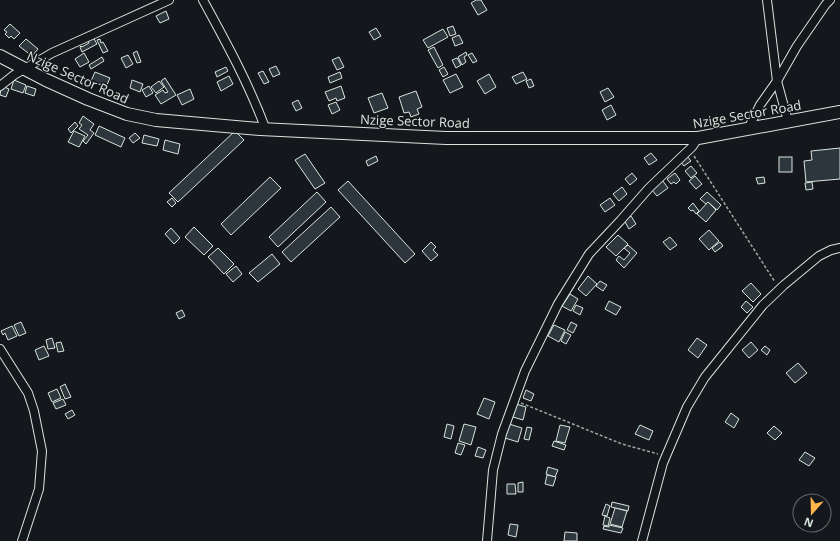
<svg xmlns="http://www.w3.org/2000/svg" width="840" height="541" viewBox="0 0 840 541" font-family="'Open Sans',sans-serif">
<rect width="100%" height="100%" fill="#14181c"/>
<g fill="#2c363c" stroke="#d8e6dc">
<polygon points="476,0 481,0 487,10 478,15 471,3"/>
<polygon points="166,11 169,19 160,23 156,16"/>
<polygon points="10,24 20,33 14,39 11,36 9,38 5,34 7,32 4,30"/>
<polygon points="453,26 456,34 450,36 447,28"/>
<polygon points="376,28 381,36 374,40 369,32"/>
<polygon points="443,29 448,37 428,48 423,40"/>
<polygon points="459,35 463,43 455,46 452,38"/>
<polygon points="93,37 97,44 82,52 80,47 81,46 82,47 89,43 88,40"/>
<polygon points="26,39 38,49 32,56 19,46"/>
<polygon points="100,39 101,43 103,42 108,51 103,53 97,40"/>
<polygon points="434,47 443,65 438,68 428,50"/>
<polygon points="137,51 141,62 137,63 133,53"/>
<polygon points="466,52 467,55 464,57 466,62 462,65 458,57"/>
<polygon points="84,53 89,62 80,67 75,59"/>
<polygon points="472,53 477,61 473,63 468,55"/>
<polygon points="128,55 133,64 126,68 121,58"/>
<polygon points="102,57 104,61 91,69 89,65"/>
<polygon points="339,57 344,67 337,70 332,60"/>
<polygon points="457,58 461,65 456,68 452,60"/>
<polygon points="276,66 280,74 273,77 269,69"/>
<polygon points="226,67 228,71 217,77 215,72"/>
<polygon points="444,67 448,74 443,77 439,70"/>
<polygon points="263,71 269,82 264,84 258,73"/>
<polygon points="95,72 110,78 106,87 91,81"/>
<polygon points="340,72 342,78 330,83 328,77"/>
<polygon points="523,72 527,79 516,84 512,77"/>
<polygon points="456,74 463,87 450,93 443,80"/>
<polygon points="489,74 496,87 485,94 477,81"/>
<polygon points="229,76 233,84 221,91 217,82"/>
<polygon points="165,78 176,95 161,104 155,95 163,90 165,93 168,92 161,81"/>
<polygon points="531,79 534,86 529,88 526,81"/>
<polygon points="14,80 26,85 23,93 11,89"/>
<polygon points="132,80 143,84 140,92 130,88"/>
<polygon points="159,81 164,87 156,93 151,87"/>
<polygon points="27,86 36,89 34,96 25,93"/>
<polygon points="149,86 153,93 146,97 142,90"/>
<polygon points="341,86 345,98 337,101 336,98 329,101 325,92"/>
<polygon points="4,87 9,89 6,97 0,95 1,89 3,90"/>
<polygon points="608,88 614,97 605,102 600,92"/>
<polygon points="190,89 194,99 182,105 177,95"/>
<polygon points="416,91 422,107 417,109 419,114 411,117 409,112 404,113 399,97"/>
<polygon points="382,93 388,108 374,113 368,98"/>
<polygon points="298,100 302,108 296,111 292,103"/>
<polygon points="336,102 340,110 332,114 328,105"/>
<polygon points="611,105 616,115 607,120 602,110"/>
<polygon points="83,116 94,124 90,130 94,133 86,144 83,141 88,135 79,129 82,125 79,123"/>
<polygon points="75,122 78,126 71,133 68,129"/>
<polygon points="99,126 125,138 121,147 95,135"/>
<polygon points="74,131 85,136 79,147 68,142"/>
<polygon points="235,131 244,140 178,202 169,193"/>
<polygon points="135,133 140,138 133,143 129,138"/>
<polygon points="144,135 159,139 157,146 142,143"/>
<polygon points="165,140 180,144 178,154 163,150"/>
<polygon points="840,148 840,179 806,182 804,161 812,160 811,151"/>
<polygon points="651,153 657,160 649,165 644,158"/>
<polygon points="305,154 325,183 315,189 295,160"/>
<polygon points="686,155 691,161 684,166 679,160"/>
<polygon points="376,156 378,161 368,166 366,161"/>
<rect x="779" y="157" width="13" height="15"/>
<polygon points="691,166 697,173 691,178 685,171"/>
<polygon points="632,173 637,179 630,185 625,179"/>
<polygon points="675,173 680,180 676,184 674,182 671,184 667,179"/>
<polygon points="695,176 702,184 696,189 689,181"/>
<polygon points="270,177 281,188 231,235 221,224"/>
<polygon points="764,177 765,183 758,184 756,178"/>
<polygon points="662,180 668,188 657,196 651,189"/>
<polygon points="348,181 415,254 405,263 338,190"/>
<polygon points="812,182 813,189 806,190 805,183"/>
<polygon points="622,187 627,194 619,201 613,194"/>
<polygon points="317,192 326,202 278,247 269,237"/>
<polygon points="707,192 721,205 717,210 708,202 706,204 700,199"/>
<polygon points="172,198 176,203 172,207 167,202"/>
<polygon points="610,198 615,205 605,212 600,205"/>
<polygon points="708,202 716,210 706,222 697,214"/>
<polygon points="693,203 699,211 696,214 693,210 691,211 688,208"/>
<polygon points="331,207 340,217 291,262 282,252"/>
<polygon points="631,216 636,224 629,229 624,220"/>
<polygon points="194,227 213,246 204,255 185,237"/>
<polygon points="171,228 180,238 174,244 165,234"/>
<polygon points="709,230 719,241 709,250 699,239"/>
<polygon points="618,235 628,244 616,256 606,247"/>
<polygon points="670,237 677,245 670,250 663,242"/>
<polygon points="431,242 436,247 433,250 438,255 431,261 422,251"/>
<polygon points="720,242 723,246 715,252 712,248"/>
<polygon points="628,245 637,253 624,268 616,260 619,256 624,260 630,253 624,248"/>
<polygon points="218,248 234,264 224,274 208,257"/>
<polygon points="272,254 280,264 258,282 249,273"/>
<polygon points="236,266 242,274 233,282 226,274"/>
<polygon points="588,276 597,284 586,296 578,289"/>
<polygon points="600,281 607,285 603,291 596,286"/>
<polygon points="751,283 761,294 753,302 742,291"/>
<polygon points="570,294 578,299 571,311 562,306"/>
<polygon points="609,301 621,307 616,315 605,309"/>
<polygon points="746,301 753,307 747,313 741,307"/>
<polygon points="576,305 583,308 580,315 573,311"/>
<polygon points="182,310 185,316 179,319 176,313"/>
<polygon points="21,322 26,333 19,336 14,325"/>
<polygon points="571,322 577,325 573,333 567,330"/>
<polygon points="554,325 565,330 559,342 548,336"/>
<polygon points="12,326 17,336 8,340 5,333 3,335 1,331"/>
<polygon points="565,332 571,335 566,344 561,341"/>
<polygon points="52,338 55,348 48,349 46,340"/>
<polygon points="697,338 707,345 698,358 688,350"/>
<polygon points="61,342 64,351 58,352 56,343"/>
<polygon points="751,342 758,350 749,358 742,350"/>
<polygon points="44,346 49,356 39,360 35,350"/>
<polygon points="765,346 770,350 767,355 761,350"/>
<polygon points="798,363 807,373 795,383 786,373"/>
<polygon points="65,384 71,397 65,399 60,387"/>
<polygon points="57,389 61,398 52,402 48,393"/>
<polygon points="526,390 534,394 531,401 523,398"/>
<polygon points="484,398 495,402 489,419 477,414"/>
<polygon points="63,399 66,405 56,409 53,403"/>
<polygon points="516,404 526,407 523,420 513,417"/>
<polygon points="72,410 75,415 68,419 65,414"/>
<polygon points="731,413 739,419 734,428 725,422"/>
<polygon points="447,424 454,426 451,439 444,437"/>
<polygon points="464,424 476,427 471,445 459,441"/>
<polygon points="509,424 522,428 518,442 505,438"/>
<polygon points="560,425 570,427 565,443 556,441"/>
<polygon points="640,425 653,431 649,440 635,434"/>
<polygon points="774,426 782,433 775,440 767,433"/>
<polygon points="527,427 532,428 529,440 524,439"/>
<polygon points="554,441 566,445 564,450 552,446"/>
<polygon points="458,443 465,445 461,455 455,453"/>
<polygon points="478,447 486,450 483,458 475,456"/>
<polygon points="805,452 815,458 809,466 799,460"/>
<polygon points="548,467 558,470 555,477 546,474"/>
<polygon points="547,475 556,477 553,486 545,484"/>
<polygon points="523,482 523,492 518,492 518,483"/>
<polygon points="507,484 515,484 516,494 507,494"/>
<polygon points="612,502 629,506 628,511 611,507"/>
<polygon points="606,504 610,506 607,516 602,515"/>
<polygon points="615,508 627,511 622,527 610,524"/>
<polygon points="605,516 610,518 608,526 603,525"/>
<polygon points="510,524 518,525 516,537 508,535"/>
<polygon points="609,525 623,528 621,533 603,529 604,526 609,527"/>
<polygon points="565,532 577,533 577,541 564,541"/>
</g>
<g fill="none" stroke-linecap="round" stroke-linejoin="round">
<defs>
<g id="minor">
<path d="M203,0C226,42 249,84 266,130"/>
<polyline points="767,0 777,81 788,121"/>
<polyline points="0,86 14,75 52,53 169,0"/>
<polyline points="748,129 760,105 777,81 797,46 826,4 830,0"/>
<polyline points="0,349 28,393 34,411 42,451 39,489 22,541"/>
<polyline points="487,541 493,470 502,434 525,371 558,304 589,254 620,221 649,188 692,147 698,138"/>
<polyline points="642,541 663,463 687,407 705,377 763,305 784,285 819,256 831,250 840,248"/>
</g>
<polyline id="secondary" points="0,56 46,80 88,99 127,114 156,120 260,129 446,138 698,138 840,112"/>
</defs>
<use href="#minor" stroke="#d8e6dc" stroke-width="10"/>
<use href="#secondary" stroke="#d8e6dc" stroke-width="14"/>
<g stroke="#9da8a2" stroke-width="1.5" stroke-dasharray="3 2" stroke-linecap="butt">
<polyline points="694,156 775,282"/>
<polyline points="521,403 622,444 658,454"/>
</g>
<use href="#minor" stroke="#14181c" stroke-width="8"/>
<use href="#secondary" stroke="#14181c" stroke-width="12"/>
</g>
<g text-anchor="middle" dominant-baseline="central" stroke-width="3" stroke-linejoin="round" paint-order="stroke">
<g font-size="13" fill="#d8e6dc" stroke="#14181c">
<text transform="translate(78 77) rotate(24)">Nzige Sector Road</text>
<text transform="translate(747 114) rotate(-10)">Nzige Sector Road</text>
<text transform="translate(415 121) rotate(2)">Nzige Sector Road</text>
</g>
</g>
<g transform="translate(812 513) rotate(200)"><circle r="19" fill="#14181c" stroke="#626a69"/>
<path d="M0-3L7 15L0 10L-7 15Z" fill="#ffb74d"/>
<text y="-6" font-size="11" font-weight="bold" text-anchor="middle" fill="#d8e6dc">N</text>
</g>
</svg>
